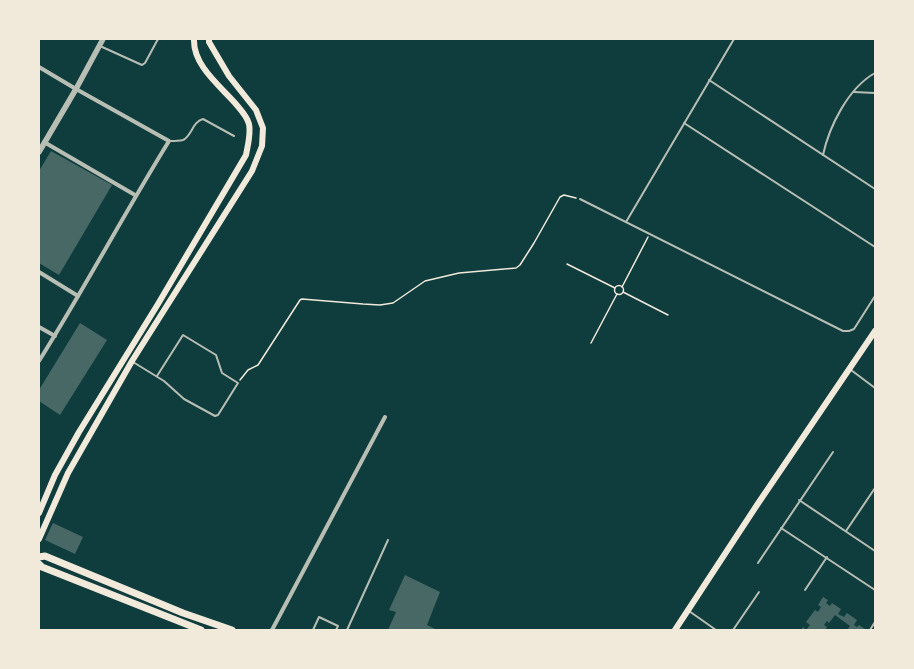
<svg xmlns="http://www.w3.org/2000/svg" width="914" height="669" viewBox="0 0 914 669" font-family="Bitter,serif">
<rect width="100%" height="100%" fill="#0f3d3e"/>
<g fill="#486865">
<polygon points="51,151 112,185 59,275 39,263 39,171"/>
<polygon points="80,323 107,340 60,415 39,401 39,390"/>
<polygon points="53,523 83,537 75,554 45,540"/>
<polygon points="405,575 440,592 427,625 437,630 388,630 396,612 389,610"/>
<polygon points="823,597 828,600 826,603 830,606 832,603 841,609 838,614 844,617 847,613 857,620 854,625 857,627 859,625 865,629 864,630 847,630 850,626 835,615 829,623 827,621 824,625 827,627 825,630 801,630 803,627 806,630 810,625 806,622 815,610 818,612 821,607 818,605"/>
</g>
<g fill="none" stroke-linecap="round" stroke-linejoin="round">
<g stroke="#f1e9da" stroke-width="1.5">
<polyline points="567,264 615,288"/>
<circle cx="619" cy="290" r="4.5"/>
<polyline points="622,287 648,237"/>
<polyline points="623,292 668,315"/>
<polyline points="591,343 617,294"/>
<polyline points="240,380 248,370 258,365 300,300 302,299 363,304 380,305 393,303 425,281 459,273 516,268 520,265 534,243 560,197 564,195 576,198"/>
</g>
<g stroke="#b8beb3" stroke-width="2">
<polyline points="100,46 142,65 145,63 158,39"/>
<polyline points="709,80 875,189"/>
<polyline points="854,92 875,93"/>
<polyline points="684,123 875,247"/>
<path d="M170,141C174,141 179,141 183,140C192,136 192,122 203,119L234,136"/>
<path d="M823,155C829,127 848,88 875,73"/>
<polyline points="580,199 843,331 849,331 854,329 875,296"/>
<polyline points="626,222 734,39"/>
<polyline points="133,362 164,381 184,399 215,416 218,415 238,383 222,373 216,355 183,335 157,376"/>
<polyline points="851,370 875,388"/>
<polyline points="799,500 875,551"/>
<polyline points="781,528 875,590"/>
<polyline points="846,531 875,488"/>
<polyline points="758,563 833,452"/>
<polyline points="805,590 827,557"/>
<polyline points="689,611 716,630"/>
<polyline points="313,630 319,617 338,626 336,630"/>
<polyline points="347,630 388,540"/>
<polyline points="733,630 759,592"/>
<polyline points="870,630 875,622"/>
</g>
<g stroke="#b8beb3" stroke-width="4">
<path d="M39,67L76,89L169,141C124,214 84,289 39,361"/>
<polyline points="44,142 135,195"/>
<polyline points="39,272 78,296"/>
<polyline points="39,327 55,336"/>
<polyline points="272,630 385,417"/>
</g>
<polyline stroke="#b8beb3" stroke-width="5.5" points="39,152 76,89 103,39"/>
<g stroke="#f1e9da" stroke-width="6">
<path d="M39,513L55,475L79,432L158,304L246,155C248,144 251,134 249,124C247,116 240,109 235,103C219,85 193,65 194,39"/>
<polyline points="39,539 68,473 132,361 252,171 262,146 263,128 256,110 229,76 209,42 209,39"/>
<polyline points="675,630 757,505 875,331"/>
</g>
<g stroke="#f1e9da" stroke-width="7">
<polyline points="39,557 45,556 183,613 232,630"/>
<polyline points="39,564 42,567 201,630"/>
</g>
</g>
<rect width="914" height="669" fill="none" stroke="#f1e9da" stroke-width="80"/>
</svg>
